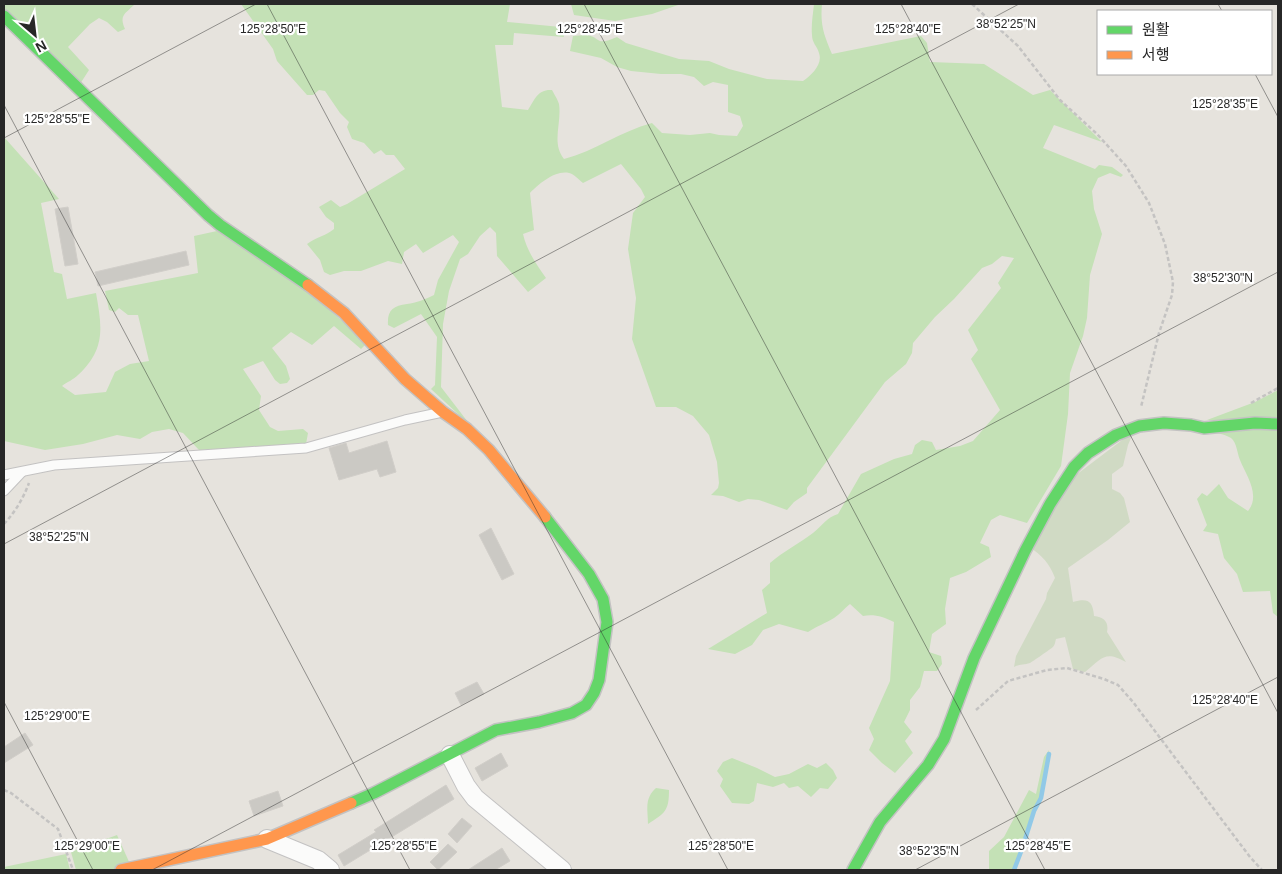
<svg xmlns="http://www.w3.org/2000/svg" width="1282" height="874" viewBox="0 0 1282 874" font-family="Arial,'Noto Sans KR',sans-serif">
<rect width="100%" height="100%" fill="#e6e3dd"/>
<g fill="#c4e1b6">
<path d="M4,4H135C125,14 119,15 125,29L118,32L107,22L99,18L90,24L68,47L89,70L80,84L4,9Z"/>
<path d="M241,4H510L507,22L561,27L564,37L514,33L513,45H495L502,107L528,110C535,99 538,89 552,90C554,94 558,100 559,104C562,123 551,143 564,159C595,151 621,131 652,123L662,133L690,135L710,133L719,135L737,136L743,126L740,116L728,112V85L713,82L704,86L694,77L681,74H661L631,71L617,67L601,58L570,51L573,36C577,36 582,35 586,35C602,37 594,47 617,37L626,43L679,59L709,61L729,69L767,79L803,81C812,75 823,64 819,53C817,46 812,43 812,35C811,25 813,14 814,4H822C820,25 824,35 832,54L921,36L927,43L930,62L984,64L1033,95L1050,90L1102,142L1054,125L1043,148L1095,169L1099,165L1112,167L1123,175L1121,177L1110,173L1098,178L1092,191L1094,209L1102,234L1090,275L1087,318L1083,336L1070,373L1068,414L1061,466L1027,523L1000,515L991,520L980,543L989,547L991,557L966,572L950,578L945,609L946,624L932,634L929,652L941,656L942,664L937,671H924L920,687L910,700V710L904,722L912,732L905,741L913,753L895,773L882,763L869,750L874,739L869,728L890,681L894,622C883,617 875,614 863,616L850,604C845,608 840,614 834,618C826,623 817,626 808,632L779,624L763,630L752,645L735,654L708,649L767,613L762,590L770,583V563C784,551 798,544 813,533C822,526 827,517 838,514L861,474L894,459L912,454L915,445L922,440L932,442L936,450L960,446L973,441L1000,410L971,359L978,350L968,330L1001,288L998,283L1014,258L1002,256L992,264L982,268L954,299L935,317L913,343L912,353L906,364L885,382L807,488V493L794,502L787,510L759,500L748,499L739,502L723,496L711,495L718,488L719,483L717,462L709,435L693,416L676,407H656L632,339L636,298L628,249L633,213L645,197L641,189L621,164L583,183C579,180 574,174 569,173C555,170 539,184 530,193L534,230L523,234C527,251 536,264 546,278L528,292L497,256L496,233L490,227L480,236L468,254L460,259L449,291L443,324L441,387L471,426L431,389L435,385L437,337L421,314L394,328L388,325C387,310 393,306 407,304C416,303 426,299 434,295L438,280L459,242L453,235L423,253L416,244L404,252L402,264L388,261L361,271H344L330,275L324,272L320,260L307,244C316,237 326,236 334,229V223L326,217L319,207L331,200L340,207L347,204L405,169L394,155H386L381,150L374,154L364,143L352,139L347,127L349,122L340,113L325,91L319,90L313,95H307L277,61L273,49Z"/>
<polygon points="571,4 681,4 652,14 615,21 574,15"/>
<path d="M4,137L59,199L41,203L54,272L62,274L67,299L96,293C102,327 106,349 78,375C73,380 67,382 62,386L75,395L106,392L115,372L130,364L149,361L138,315H128L119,308L115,312L109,310L105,291L198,273L194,236L217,231L295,279L367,343L361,349L334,326L312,345L291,332L272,348L286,366L290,379L287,383L280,384L275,380L263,361L243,369L261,396L259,410L270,427L278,431L303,429L308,433L306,444L199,450L183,433L169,429L152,432L140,439L117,435L83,444L45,450L4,441Z"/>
<polygon points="1278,390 1278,421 1207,420 1255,402"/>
<path d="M1278,427V617L1273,613L1270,591L1243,592L1237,574L1224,558L1218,534L1203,531L1207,525L1197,499L1202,493L1207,496L1219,484L1228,498L1248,511C1261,495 1246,475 1240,460C1237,453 1237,443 1231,438C1225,434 1215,433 1208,431Z"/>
<polygon points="1049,750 1040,797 1032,811 1021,849 1013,870 989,870 989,851 1004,837 1029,790 1036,794 1044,757"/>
<polygon points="732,758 757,768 775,777 789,774 808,764 817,768 826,763 833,770 837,778 828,789 820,788 811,797 798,786 789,788 784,783 773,787 757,783 754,801 749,804 732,803 720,786 723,779 717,771 723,762"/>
<path d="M656,788L669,790C669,811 665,813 648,824C648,809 644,799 656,788Z"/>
<polygon points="117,835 130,864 112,870 76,870 71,852"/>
<polygon points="66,854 70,870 4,870 4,867"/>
</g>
<path fill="#d0dac4" d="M1134,431L1128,445L1123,466L1112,474V489L1120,493L1124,498L1130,522L1108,540L1068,568L1073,602C1087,598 1093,600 1094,616C1104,617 1109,622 1107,632L1126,662C1105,650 1102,658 1085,672L1073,669L1065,637L1056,639C1055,642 1055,645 1053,647C1052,648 1032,662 1030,663C1024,665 1019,664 1014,667L1016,656L1046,599L1047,593L1055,578C1050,564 1042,555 1029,547L1068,481Z"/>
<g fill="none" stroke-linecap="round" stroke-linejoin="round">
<polyline stroke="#91c9e7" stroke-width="4.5" points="1014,870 1022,849 1034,811 1041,798 1049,754"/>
</g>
<g fill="#cbc9c4" stroke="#d1cec9">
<polygon points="68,207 78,264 65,266 55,209"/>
<polygon points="186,251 189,265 98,286 95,272"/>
<polygon points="387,441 396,472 380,477 377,469 339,480 329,448 346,443 349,453"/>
<polygon points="491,528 514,574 502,580 479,535"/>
<polygon points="477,682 484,694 461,705 455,693"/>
<polygon points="25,733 33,745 4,763 4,747"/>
<polygon points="501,753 508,766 482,781 475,768"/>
<polygon points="446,785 454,799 344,866 338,855 376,832 374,830"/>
<polygon points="278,791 283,806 254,816 249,801"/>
<polygon points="462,818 472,826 457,843 448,834"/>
<polygon points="448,844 457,852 438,870 430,862"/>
<polygon points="502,848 510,861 495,870 468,870"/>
</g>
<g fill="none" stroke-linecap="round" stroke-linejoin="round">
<defs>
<g id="lane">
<polyline points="4,475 54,465 306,448 405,420 438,413"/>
<polyline points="4,491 22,472"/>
</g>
<g id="street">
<polyline points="450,755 466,786 475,798 562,870"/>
<polyline points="267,839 318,860 330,870"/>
</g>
<g id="fast">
<polyline points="4,16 208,215 220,225 308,285"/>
<polyline points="351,803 374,793 496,730 539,722 572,713 586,705 594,693 599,680 607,622 603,599 589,574 545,517"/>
<polyline points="853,870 880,822 928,765 944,739 974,658 1025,551 1050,504 1074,467 1088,453 1116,435 1139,426 1164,423 1191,425 1204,428 1255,423 1278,424"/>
</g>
<g id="slow">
<polyline points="308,285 344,313 405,379 443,412 467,429 489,450 545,517"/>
<polyline points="121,870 267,839 351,803"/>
</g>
</defs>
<use href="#lane" stroke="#c3c2c2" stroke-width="11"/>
<use href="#street" stroke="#c3c2c2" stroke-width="20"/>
<use href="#fast" stroke="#c3c2c2" stroke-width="14"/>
<use href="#slow" stroke="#c3c2c2" stroke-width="14"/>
<g stroke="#c4c3c2" stroke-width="2.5" stroke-dasharray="4 2.5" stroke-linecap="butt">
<polyline points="972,4 1018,46 1060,100 1097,134 1126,166 1149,203 1165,244 1173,282 1172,295 1159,333 1141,407"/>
<polyline points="1251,403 1278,388"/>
<path d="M4,524C15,512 23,499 29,483"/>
<polyline points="976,710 1008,681 1047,670 1067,668 1104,679 1118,685 1133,702 1250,857 1262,870"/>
<polyline points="4,790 11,793 58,829 73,870"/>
</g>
<use href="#lane" stroke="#fbfbfa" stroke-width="9"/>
<use href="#street" stroke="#fbfbfa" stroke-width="18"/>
<use href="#fast" stroke="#63d668" stroke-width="11"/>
<use href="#slow" stroke="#ff974d" stroke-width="11"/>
</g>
<path fill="none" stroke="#272727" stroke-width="1" stroke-opacity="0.45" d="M267,4L728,870M584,4L1045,870M901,4L1278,713M1218,4L1222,11M1255,74L1278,117M4,105L410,870M4,138L256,4M4,544L1019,4M4,702L93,870M152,870L1278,272M915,870L1278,677"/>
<g font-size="12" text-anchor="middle" fill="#272727" stroke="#fff" stroke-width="4.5" stroke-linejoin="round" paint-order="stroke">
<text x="1006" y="28">38°52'25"N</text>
<text x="273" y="33">125°28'50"E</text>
<text x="590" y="33">125°28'45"E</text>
<text x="908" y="33">125°28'40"E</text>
<text x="1225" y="108">125°28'35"E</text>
<text x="57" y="123">125°28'55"E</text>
<text x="1223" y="282">38°52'30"N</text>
<text x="59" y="541">38°52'25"N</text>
<text x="1225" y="704">125°28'40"E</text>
<text x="57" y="720">125°29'00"E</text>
<text x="87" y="850">125°29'00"E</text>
<text x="404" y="850">125°28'55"E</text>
<text x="721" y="850">125°28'50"E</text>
<text x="1038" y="850">125°28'45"E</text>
<text x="929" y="855">38°52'35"N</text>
</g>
<rect width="1282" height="874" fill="none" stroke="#272727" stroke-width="10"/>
<rect x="1097" y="10" width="175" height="65" fill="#ffffff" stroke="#a9a9a9"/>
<rect x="1107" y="26" width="25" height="8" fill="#63d668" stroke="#a9a9a9"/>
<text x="1142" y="35" font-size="15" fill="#272727">원활</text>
<rect x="1107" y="51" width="25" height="8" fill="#ff974d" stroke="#a9a9a9"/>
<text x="1142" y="60" font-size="15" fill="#272727">서행</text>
<g transform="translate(35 35) rotate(152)" stroke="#ffffff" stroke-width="4" paint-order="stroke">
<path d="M0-4L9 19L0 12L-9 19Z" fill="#272727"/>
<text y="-8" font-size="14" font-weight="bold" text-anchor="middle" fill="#272727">N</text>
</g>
</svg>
